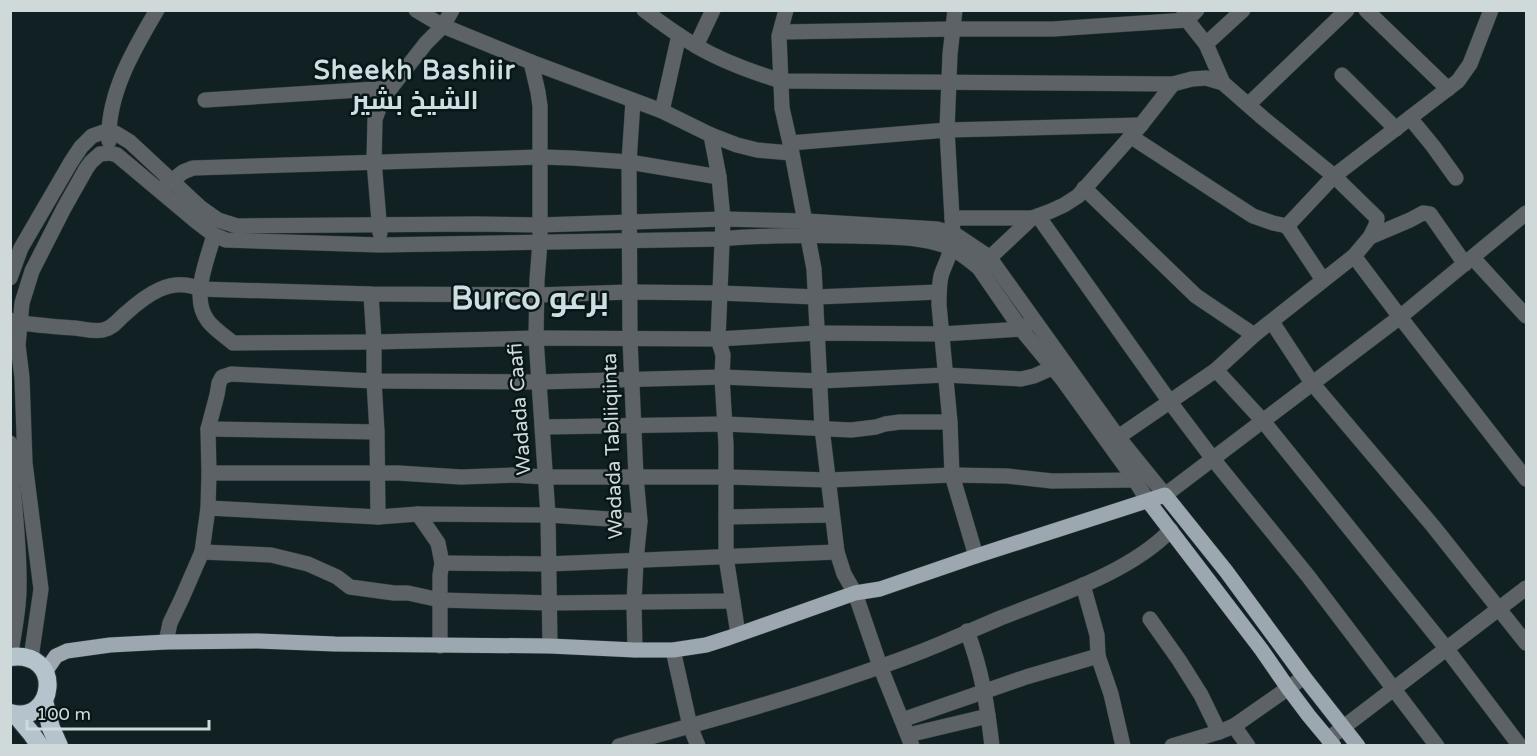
<svg xmlns="http://www.w3.org/2000/svg" width="1537" height="756" viewBox="0 0 1537 756" font-family="'Varela Round',Cairo,sans-serif">
<rect width="100%" height="100%" fill="#112022"/>
<g fill="none" stroke-linecap="round" stroke-linejoin="round">
<defs>
<g id="minor">
<polyline points="416,10 443,26 531,62 662,111 711,135 737,145 757,150 791,153"/>
<path d="M644,10C661,23 679,36 698,47C724,62 752,72 781,81L1173,84L1192,79L1206,78L1223,83L1263,118L1334,176L1377,218L1376,225L1370,237L1354,256L1254,335L1216,370L1111,442"/>
<polyline points="786,10 779,36 782,108 790,143 814,269 822,428 837,552 844,574 855,593 880,666 912,746"/>
<polyline points="1366,10 1448,89"/>
<polyline points="1184,13 1187,20 1206,44 1223,83"/>
<polyline points="781,32 953,29 1053,29 1187,20 1197,10"/>
<polyline points="1206,44 1243,10"/>
<polyline points="696,46 713,10"/>
<polyline points="531,62 538,92 540,106 540,242 537,280 536,338 548,515 550,646"/>
<polyline points="1342,75 1396,129"/>
<polyline points="205,100 391,88"/>
<polyline points="633,101 629,162 630,339 636,477 640,521 636,560 634,603 635,650"/>
<polyline points="1249,104 1347,10"/>
<polyline points="662,111 679,35"/>
<polyline points="1410,118 1433,146 1456,178"/>
<polyline points="1130,136 1253,216 1273,223 1287,226"/>
<path d="M109,141C107,94 134,49 157,10"/>
<polyline points="790,143 947,130 1141,125"/>
<polyline points="719,177 723,219 718,339 723,355 722,377 726,445 726,557 738,634"/>
<polyline points="164,187 183,172 193,168 541,157 572,158 629,162 719,177 711,135"/>
<polyline points="1084,188 1196,296 1254,335"/>
<polyline points="1038,216 1170,402 1213,459 1308,576 1437,746"/>
<polyline points="952,218 947,130 950,54 955,10"/>
<polyline points="380,233 374,161 375,119 383,98 426,43 443,26 452,10"/>
<path d="M214,235C207,261 190,298 208,321C215,330 225,336 233,343L374,342L536,338L718,339L817,333L942,334L1021,329L1027,325"/>
<polyline points="1370,237 1410,220 1423,213 1430,214 1465,264"/>
<polyline points="1354,256 1400,317 1526,479"/>
<polyline points="1473,258 1526,316"/>
<polyline points="983,264 1032,218"/>
<polyline points="10,278 21,248 71,162 81,147 92,136 109,130 117,134 130,142 201,208 218,220 237,226 476,224 540,225 723,219 806,221 937,229 953,233 989,257 1118,437 1165,495 1400,317 1526,213"/>
<polyline points="1323,280 1287,226 1334,176 1458,81 1470,64 1491,10"/>
<polyline points="371,294 374,342 374,381 377,432 378,517"/>
<path d="M10,320L19,323C38,325 56,327 75,328C84,329 94,332 103,330C113,328 118,320 125,314C146,295 171,276 200,289L371,294L537,295L630,292L719,293L816,297L939,292"/>
<polyline points="1272,322 1312,383 1433,526 1526,643"/>
<polyline points="1216,370 1263,421 1446,648 1520,746"/>
<polyline points="543,427 725,424 851,430 876,427 885,424 900,422 950,422"/>
<polyline points="208,429 377,432"/>
<path d="M10,443C12,491 20,539 19,588C19,610 14,634 10,657"/>
<polyline points="209,473 398,473 461,477 514,475 545,477 726,477 829,480 952,475 1007,476 1052,481 1135,480"/>
<polyline points="208,508 378,517 418,514 548,515 640,521"/>
<polyline points="418,514 438,543 442,563 440,575 440,646"/>
<polyline points="726,517 832,515"/>
<polyline points="202,552 271,555 308,564 337,577 350,587 394,593 408,593 440,600 549,603 733,601"/>
<path d="M976,556L952,475L950,422L939,305C939,295 939,285 941,276C944,266 949,258 951,248C953,237 953,228 952,218H1032L1051,211L1064,205L1078,196L1141,125L1173,84"/>
<polyline points="442,563 548,564 837,552"/>
<polyline points="1150,619 1179,660 1201,695 1219,732"/>
<path d="M967,631C982,671 987,704 992,746"/>
<polyline points="166,642 170,623 182,598 202,552 208,508 209,473 208,429 217,395 219,383 222,377 231,374 374,381 538,382 722,377 820,381 945,375 1021,379 1034,376 1052,368"/>
<polyline points="673,650 690,726 698,746"/>
<polyline points="1098,656 1111,694 1123,746"/>
<path d="M31,658L41,589L25,463L22,378L18,345L22,303L32,271L64,208L86,169L91,162L100,154L110,153L117,155L197,222L214,235L226,240L380,245L721,239C766,235 810,235 854,236C881,237 910,236 936,243C953,247 966,257 979,268L1021,329L1063,380L1135,480L1148,501"/>
<polyline points="902,720 1026,677 1098,656 1097,635 1083,585"/>
<polyline points="1234,726 1248,746"/>
<polyline points="908,735 988,716"/>
<polyline points="1328,739 1526,588"/>
<path d="M619,746C699,723 780,702 859,674C886,665 914,655 940,644C959,636 979,627 998,619C1055,596 1128,574 1171,530"/>
<polyline points="1172,746 1219,732 1234,726 1304,677"/>
</g>
<g id="major">
<polyline points="1148,501 1261,649 1288,688 1309,716 1334,746"/>
<polyline points="45,672 56,656 67,651 110,645 166,642 258,641 335,644 550,646 635,650 673,650 706,645 728,638 855,593 880,589 976,556 1165,495 1226,571 1304,677 1358,746"/>
</g>
<g id="highway">
<path d="M10,657C65,650 55,726 10,713"/>
<polyline points="44,701 51,728 59,746"/>
<polyline points="16,715 31,733 40,746"/>
</g>
</defs>
<use href="#minor" stroke="#2c3a3c" stroke-width="16"/>
<use href="#major" stroke="#2c3a3c" stroke-width="16"/>
<use href="#highway" stroke="#2c3a3c" stroke-width="20"/>
<use href="#minor" stroke="#5c6265" stroke-width="15"/>
<use href="#major" stroke="#9ca7af" stroke-width="15"/>
<use href="#highway" stroke="#b5c3cc" stroke-width="18"/>
</g>
<g text-anchor="middle" dominant-baseline="central" stroke-width="5" stroke-linejoin="round" paint-order="stroke">
<g font-size="20" fill="#d0d9da" stroke="#081618">
<text transform="translate(520 409) rotate(-94)">Wadada Caafi</text>
<text transform="translate(613 446) rotate(-92)">Wadada Tabliiqiinta</text>
</g>
<g font-size="26" font-weight="bold" letter-spacing="1.5" fill="#cddfe2" stroke="#081618">
<text x="415" y="70">Sheekh Bashiir<tspan x="415" dy="30">الشيخ بشير</tspan></text>
</g>
<g font-size="32" font-weight="bold" fill="#cddfe2" stroke="#081618">
<text x="530" y="299">Burco برعو</text>
</g>
</g>
<rect width="1537" height="756" fill="none" stroke="#d0d9da" stroke-width="24"/>
<path d="M27 720v9h182v-9" fill="none" stroke="#d0d9da" stroke-width="3"/>
<text x="36" y="720" font-size="18" fill="#d0d9da" stroke="#081618" stroke-width="4.5" paint-order="stroke">100 m</text>
</svg>
